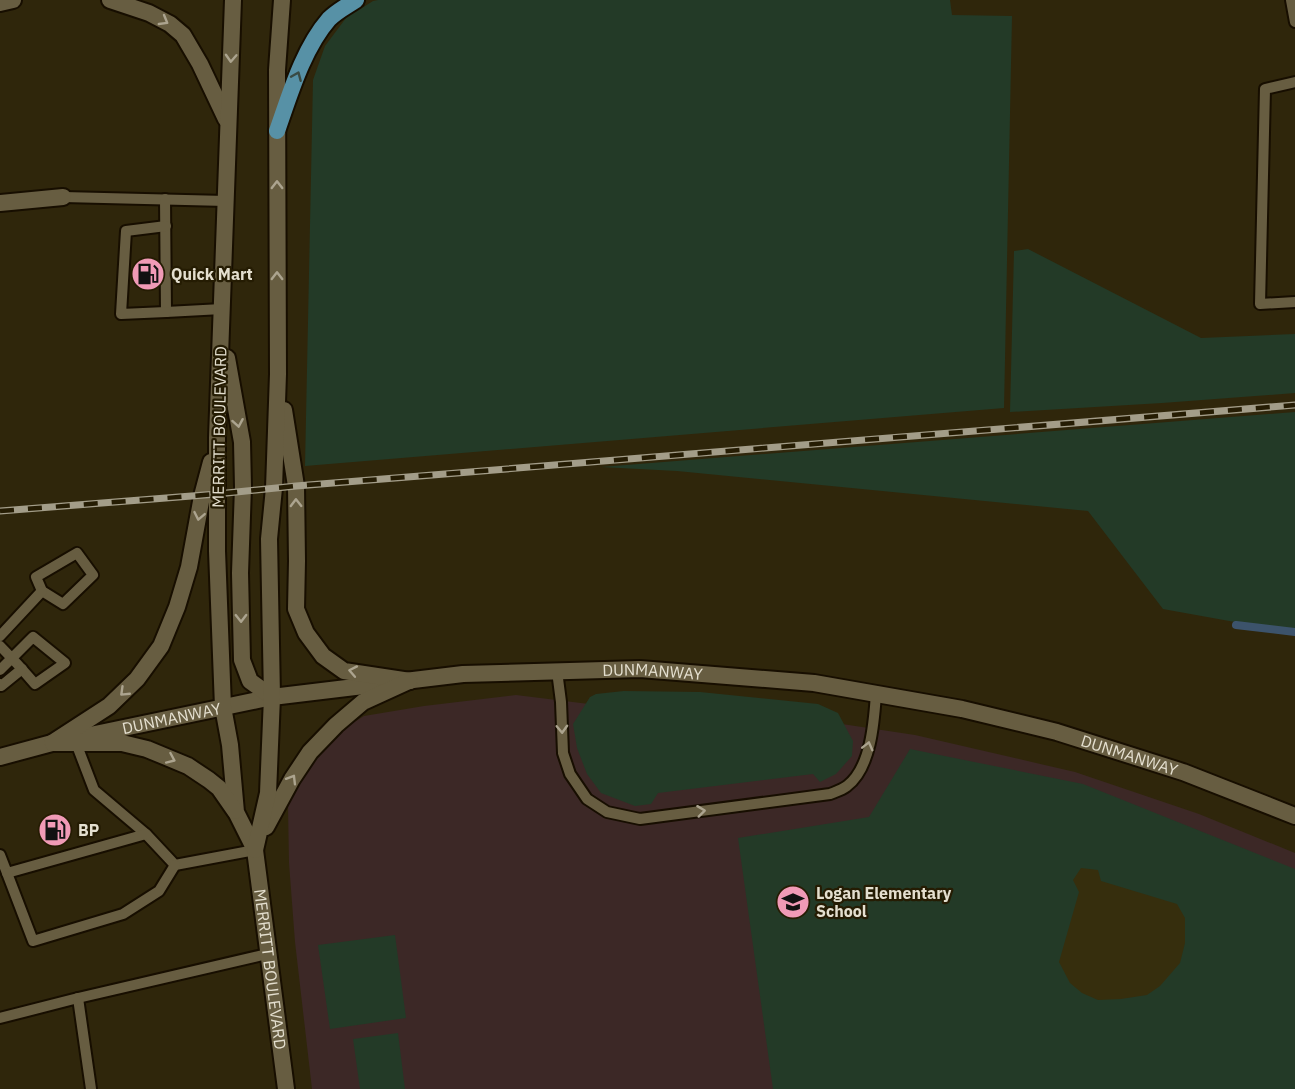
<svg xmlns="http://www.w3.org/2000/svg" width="1295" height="1089" viewBox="0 0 1295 1089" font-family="'IBM Plex Sans',sans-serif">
<rect width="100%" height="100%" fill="#2f260b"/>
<polygon fill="#3c2826" points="516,695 597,705 842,724 915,735 1075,772 1199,814 1295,853 1295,1089 312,1089 295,942 289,863 288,806 302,768 330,737 364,716 424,706"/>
<g fill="#233a27">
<polygon points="378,0 950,0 952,15 1012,16 1004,408 305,466 313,80 325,46 346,18 373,1"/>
<polygon points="1028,249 1201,338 1295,334 1295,393 1162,403 1010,412 1014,251"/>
<polygon points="1295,412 1295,633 1163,609 1088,511 677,471 601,467"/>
<polygon points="624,691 700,692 818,704 838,713 853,741 852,756 836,774 820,782 813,774 658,793 651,804 635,806 601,793 587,774 577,748 573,724 590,697 596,694"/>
<polygon points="910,749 1083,784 1295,869 1295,1089 773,1089 738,838 869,817"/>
<polygon points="395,935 406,1018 330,1029 318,945"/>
<polygon points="398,1033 405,1089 360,1089 353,1039"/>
</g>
<polygon fill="#362e0d" points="1081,868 1098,870 1101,881 1177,904 1185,918 1185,943 1180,963 1160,986 1147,995 1121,999 1098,1000 1082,993 1070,983 1059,962 1079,892 1073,880"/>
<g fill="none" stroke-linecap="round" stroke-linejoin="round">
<polyline stroke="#3c536b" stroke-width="8" points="1236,625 1295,632"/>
<defs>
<g id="service">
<polyline points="1291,0 1295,22"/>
<polyline points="1295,82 1265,89 1260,304 1295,302"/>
<polyline points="63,197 226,201"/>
<polyline points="165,199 166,312 222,309"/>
<polyline points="166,312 121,314 126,231 166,226"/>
<polygon points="77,553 93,575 63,604 42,591 36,577"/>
<polyline points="0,636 42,591"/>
<path d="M0,646C12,658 24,671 35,684L65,663L33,637L0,670"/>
<path d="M557,671L561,702L563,753L570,774L587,799L607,812L640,819L830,794C835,792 842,790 847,786C871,768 874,722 876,694"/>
<polyline points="0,684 1,686 22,669"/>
<polyline points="76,743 94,790 146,834 175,865 255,850"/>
<polyline points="0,855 7,873 146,834"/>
<polyline points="7,873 33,941 123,914 159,891 175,865"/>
<polyline points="0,1018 78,998"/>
<polyline points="91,1089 78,998 267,954"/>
</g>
<g id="minor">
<polyline points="0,203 63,197"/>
<path id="s1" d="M272,697L463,674L640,669L814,683L962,709L1057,732L1183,772L1295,816"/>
</g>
<g id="tertiary">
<polyline points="0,3 13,0"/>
<path id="s2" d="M0,757L52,743L272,697"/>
</g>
<g id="secondary">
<polyline points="110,0 149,13 170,24 183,35 200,64 226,119"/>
<path id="s3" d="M233,0L217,438V551L223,707L230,745L236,812L255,850L286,1089"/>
<polyline points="227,358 242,442 243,487 240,573 242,660 250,681 272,697"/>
<polyline points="284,410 296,486 297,561 296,609 306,633 323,656 344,671 410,681"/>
<polyline points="52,743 109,706 137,679 161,646 177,607 189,567 202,496 211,462"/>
<polyline points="53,743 122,743 147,749 188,766 209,780 219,788 235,811"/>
<polyline points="266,827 292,779 310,752 336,725 363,702 409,681"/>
<polyline points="255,850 268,793 272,697 269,539 274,488 278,374 277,70 282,0"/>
</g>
<path id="primary" d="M277,131C290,94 303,49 329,19C337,11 347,6 356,0"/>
</defs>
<use href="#service" stroke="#170e00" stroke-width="14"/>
<use href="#minor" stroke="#170e00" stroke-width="20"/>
<use href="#tertiary" stroke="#170e00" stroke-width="20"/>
<use href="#secondary" stroke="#170e00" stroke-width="20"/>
<use href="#primary" stroke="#170e00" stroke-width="20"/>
<use href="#service" stroke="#675d41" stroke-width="10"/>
<use href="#minor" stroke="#675d41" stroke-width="16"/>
<use href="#tertiary" stroke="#675d41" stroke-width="16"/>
<use href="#secondary" stroke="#675d41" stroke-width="16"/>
<use href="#primary" stroke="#5791a6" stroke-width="16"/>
<defs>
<polyline id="rail" points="0,511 217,494 296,486 1295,405"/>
</defs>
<use href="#rail" stroke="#a39d89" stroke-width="7"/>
<use href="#rail" stroke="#251c03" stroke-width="4.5" stroke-dasharray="14" stroke-linecap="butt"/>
</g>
<defs><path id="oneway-chevron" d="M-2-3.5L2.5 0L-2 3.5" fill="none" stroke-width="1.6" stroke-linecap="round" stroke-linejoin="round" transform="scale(1.5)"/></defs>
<g stroke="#aca48f">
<use href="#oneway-chevron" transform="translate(164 21) rotate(30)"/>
<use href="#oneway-chevron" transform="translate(231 58) rotate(93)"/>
<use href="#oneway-chevron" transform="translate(277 185) rotate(-90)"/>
<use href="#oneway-chevron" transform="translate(277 276) rotate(-90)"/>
<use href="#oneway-chevron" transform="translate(238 423) rotate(80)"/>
<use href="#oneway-chevron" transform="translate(296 503) rotate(-91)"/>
<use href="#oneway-chevron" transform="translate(199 516) rotate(101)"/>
<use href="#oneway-chevron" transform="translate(241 618) rotate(89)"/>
<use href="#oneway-chevron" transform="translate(353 671) rotate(-169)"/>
<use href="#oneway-chevron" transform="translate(124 692) rotate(136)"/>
<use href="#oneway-chevron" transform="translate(562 729) rotate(88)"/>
<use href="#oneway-chevron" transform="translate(868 746) rotate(-76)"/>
<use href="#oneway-chevron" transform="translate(171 759) rotate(24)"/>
<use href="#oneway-chevron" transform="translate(292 779) rotate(-59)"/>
<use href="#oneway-chevron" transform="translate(701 811) rotate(-7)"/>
</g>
<use stroke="#394b44" href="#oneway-chevron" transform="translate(297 76) rotate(-67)"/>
<defs>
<symbol id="fuel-disc" viewBox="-11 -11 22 22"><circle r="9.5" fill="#f09ab6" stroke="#251c03"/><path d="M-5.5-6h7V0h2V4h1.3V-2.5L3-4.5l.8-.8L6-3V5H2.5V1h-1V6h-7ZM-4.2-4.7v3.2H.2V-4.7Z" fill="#111"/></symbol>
<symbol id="school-disc" viewBox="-11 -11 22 22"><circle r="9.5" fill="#f09ab6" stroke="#251c03"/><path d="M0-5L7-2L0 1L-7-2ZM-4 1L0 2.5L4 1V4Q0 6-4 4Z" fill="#111"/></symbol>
</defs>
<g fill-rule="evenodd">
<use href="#fuel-disc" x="129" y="255" width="38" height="38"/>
<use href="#fuel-disc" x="36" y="811" width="38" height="38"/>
<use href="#school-disc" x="774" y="883" width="38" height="38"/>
</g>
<g text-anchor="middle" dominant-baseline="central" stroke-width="4.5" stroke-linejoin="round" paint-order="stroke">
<g font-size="16" font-weight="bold" fill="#e4dfcf" stroke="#251c03" text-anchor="start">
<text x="171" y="274">Quick Mart</text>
<text x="78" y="830">BP</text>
<text x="816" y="893">Logan Elementary<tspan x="816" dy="18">School</tspan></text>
</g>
<g font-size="16" fill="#e4dfcf" stroke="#251c03">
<text transform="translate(219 427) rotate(-89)">MERRITT BOULEVARD</text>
<text stroke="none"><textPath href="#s1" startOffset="382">DUNMANWAY</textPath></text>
<text stroke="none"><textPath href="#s2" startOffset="176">DUNMANWAY</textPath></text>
<text stroke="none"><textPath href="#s1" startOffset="868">DUNMANWAY</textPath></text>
<text stroke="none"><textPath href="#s3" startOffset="976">MERRITT BOULEVARD</textPath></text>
</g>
</g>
</svg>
